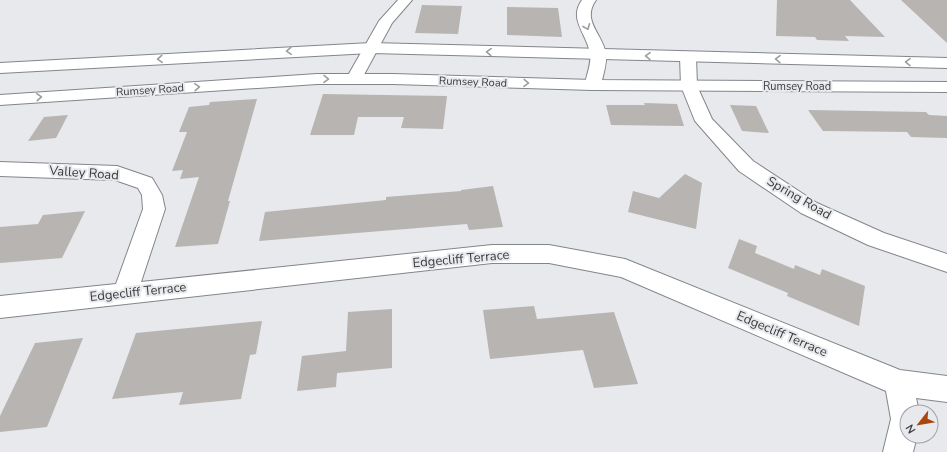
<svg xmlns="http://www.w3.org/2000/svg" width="947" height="452" viewBox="0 0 947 452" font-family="'Nunito Sans',sans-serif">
<rect width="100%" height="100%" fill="#e7e9ed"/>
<g fill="#b8b4b2">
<polygon points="777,0 850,0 885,37 845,36 849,41 817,40 815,37 776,36"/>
<polygon points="901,0 947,0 947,43"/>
<polygon points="422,5 462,6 458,34 415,33"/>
<polygon points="507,7 558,8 562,37 507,35"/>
<polygon points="323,94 447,96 443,129 401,128 404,117 358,117 354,135 310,135"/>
<polygon points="257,99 228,201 230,201 218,244 175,247 199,177 180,179 183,170 172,171 187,132 179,132 189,107 209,105 210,102"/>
<polygon points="644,103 677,104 684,126 611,125 606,105 645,105"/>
<polygon points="730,105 756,106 769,133 742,131"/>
<polygon points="808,110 926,112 929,115 947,116 947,138 911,137 907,132 823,131"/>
<polygon points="68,115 56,138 28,141 44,117"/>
<polygon points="685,174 702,183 696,229 628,212 633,191 659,198"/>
<polygon points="493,186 503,227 469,230 467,224 259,241 265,212 386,200 386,197 461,191 461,190"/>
<polygon points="85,211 62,258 0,263 0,227 38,224 43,215"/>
<polygon points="739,239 757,246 755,253 794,269 795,265 820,275 822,269 865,286 859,326 787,296 788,293 728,268"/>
<polygon points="534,306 537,319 614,312 638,384 594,388 583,350 490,359 483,310"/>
<polygon points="392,309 392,368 337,373 336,387 297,391 302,356 346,351 348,312"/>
<polygon points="262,321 256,354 250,355 241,399 179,405 183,392 112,399 136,333"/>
<polygon points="83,338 47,427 0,432 0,416 35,343"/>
</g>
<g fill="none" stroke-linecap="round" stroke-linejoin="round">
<defs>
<g id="minor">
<polygon points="398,0 412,0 392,23 360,82 354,84 348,82 346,79 379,21"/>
<path d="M582,0H596C581,21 603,34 606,54C607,64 603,75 601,85L599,89L593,90L587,89L585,85C586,75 592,64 590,53C587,34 568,19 582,0Z"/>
<polygon points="688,52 694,54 696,57 697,86 712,119 753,161 817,203 884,233 947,254 947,272 868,245 801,213 739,171 695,121 681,86 680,57 682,54"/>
<polygon points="0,162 117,166 152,178 162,195 165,209 141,282 492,245 549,245 625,259 900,370 947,376 947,402 916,398 919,412 907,412 907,436 917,436 913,452 883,452 891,419 886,391 621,277 549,263 492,263 0,318 0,296 116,284 143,209 142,195 138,188 115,180 0,176"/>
</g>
<g id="tertiary">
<polygon points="371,43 947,58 947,68 371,53 0,73 0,63"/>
<polygon points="317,74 393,74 593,80 947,82 947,92 593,90 393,84 317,84 0,105 0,95"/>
</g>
</defs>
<use href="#minor" stroke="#838689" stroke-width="2"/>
<use href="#tertiary" stroke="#838689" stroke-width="2"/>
<use href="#minor" fill="#fff" fill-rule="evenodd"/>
<use href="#tertiary" fill="#fff" fill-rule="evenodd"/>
</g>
<defs><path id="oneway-chevron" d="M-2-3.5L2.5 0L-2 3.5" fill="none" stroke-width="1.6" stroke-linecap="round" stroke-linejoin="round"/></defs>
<g stroke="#9c9d9e">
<use href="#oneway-chevron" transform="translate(587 27) rotate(68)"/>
<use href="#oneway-chevron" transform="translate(289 51) rotate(177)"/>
<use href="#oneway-chevron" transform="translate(489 52) rotate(-178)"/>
<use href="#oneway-chevron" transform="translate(648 56) rotate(-179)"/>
<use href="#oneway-chevron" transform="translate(160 59) rotate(177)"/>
<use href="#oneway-chevron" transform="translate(778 59) rotate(-179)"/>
<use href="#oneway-chevron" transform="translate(908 62) rotate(-179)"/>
<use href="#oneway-chevron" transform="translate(326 79) rotate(1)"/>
<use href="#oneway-chevron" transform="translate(526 83) rotate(2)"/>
<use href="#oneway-chevron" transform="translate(197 87) rotate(-4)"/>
<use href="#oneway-chevron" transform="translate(39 97) rotate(-4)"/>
</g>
<g text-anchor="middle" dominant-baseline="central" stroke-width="4" stroke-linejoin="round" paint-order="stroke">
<g font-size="11" fill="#3a3b3c" stroke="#e7e9ed">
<text transform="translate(473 82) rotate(2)">Rumsey Road</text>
<text x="797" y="86">Rumsey Road</text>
<text transform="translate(150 90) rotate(-4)">Rumsey Road</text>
</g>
<g font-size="13" fill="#3a3b3c" stroke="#e7e9ed">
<text transform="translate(84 173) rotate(4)">Valley Road</text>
<text transform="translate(799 198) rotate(30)">Spring Road</text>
<text transform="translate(461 259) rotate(-5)">Edgecliff Terrace</text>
<text transform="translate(138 292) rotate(-6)">Edgecliff Terrace</text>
<text transform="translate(782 334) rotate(23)">Edgecliff Terrace</text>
</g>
</g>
<g transform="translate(919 424) rotate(239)"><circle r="19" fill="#e7e9ed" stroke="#a2a3a6"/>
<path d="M0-3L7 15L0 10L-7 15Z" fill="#a9460d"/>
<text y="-6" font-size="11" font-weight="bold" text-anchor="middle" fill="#3a3b3c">N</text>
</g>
</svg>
